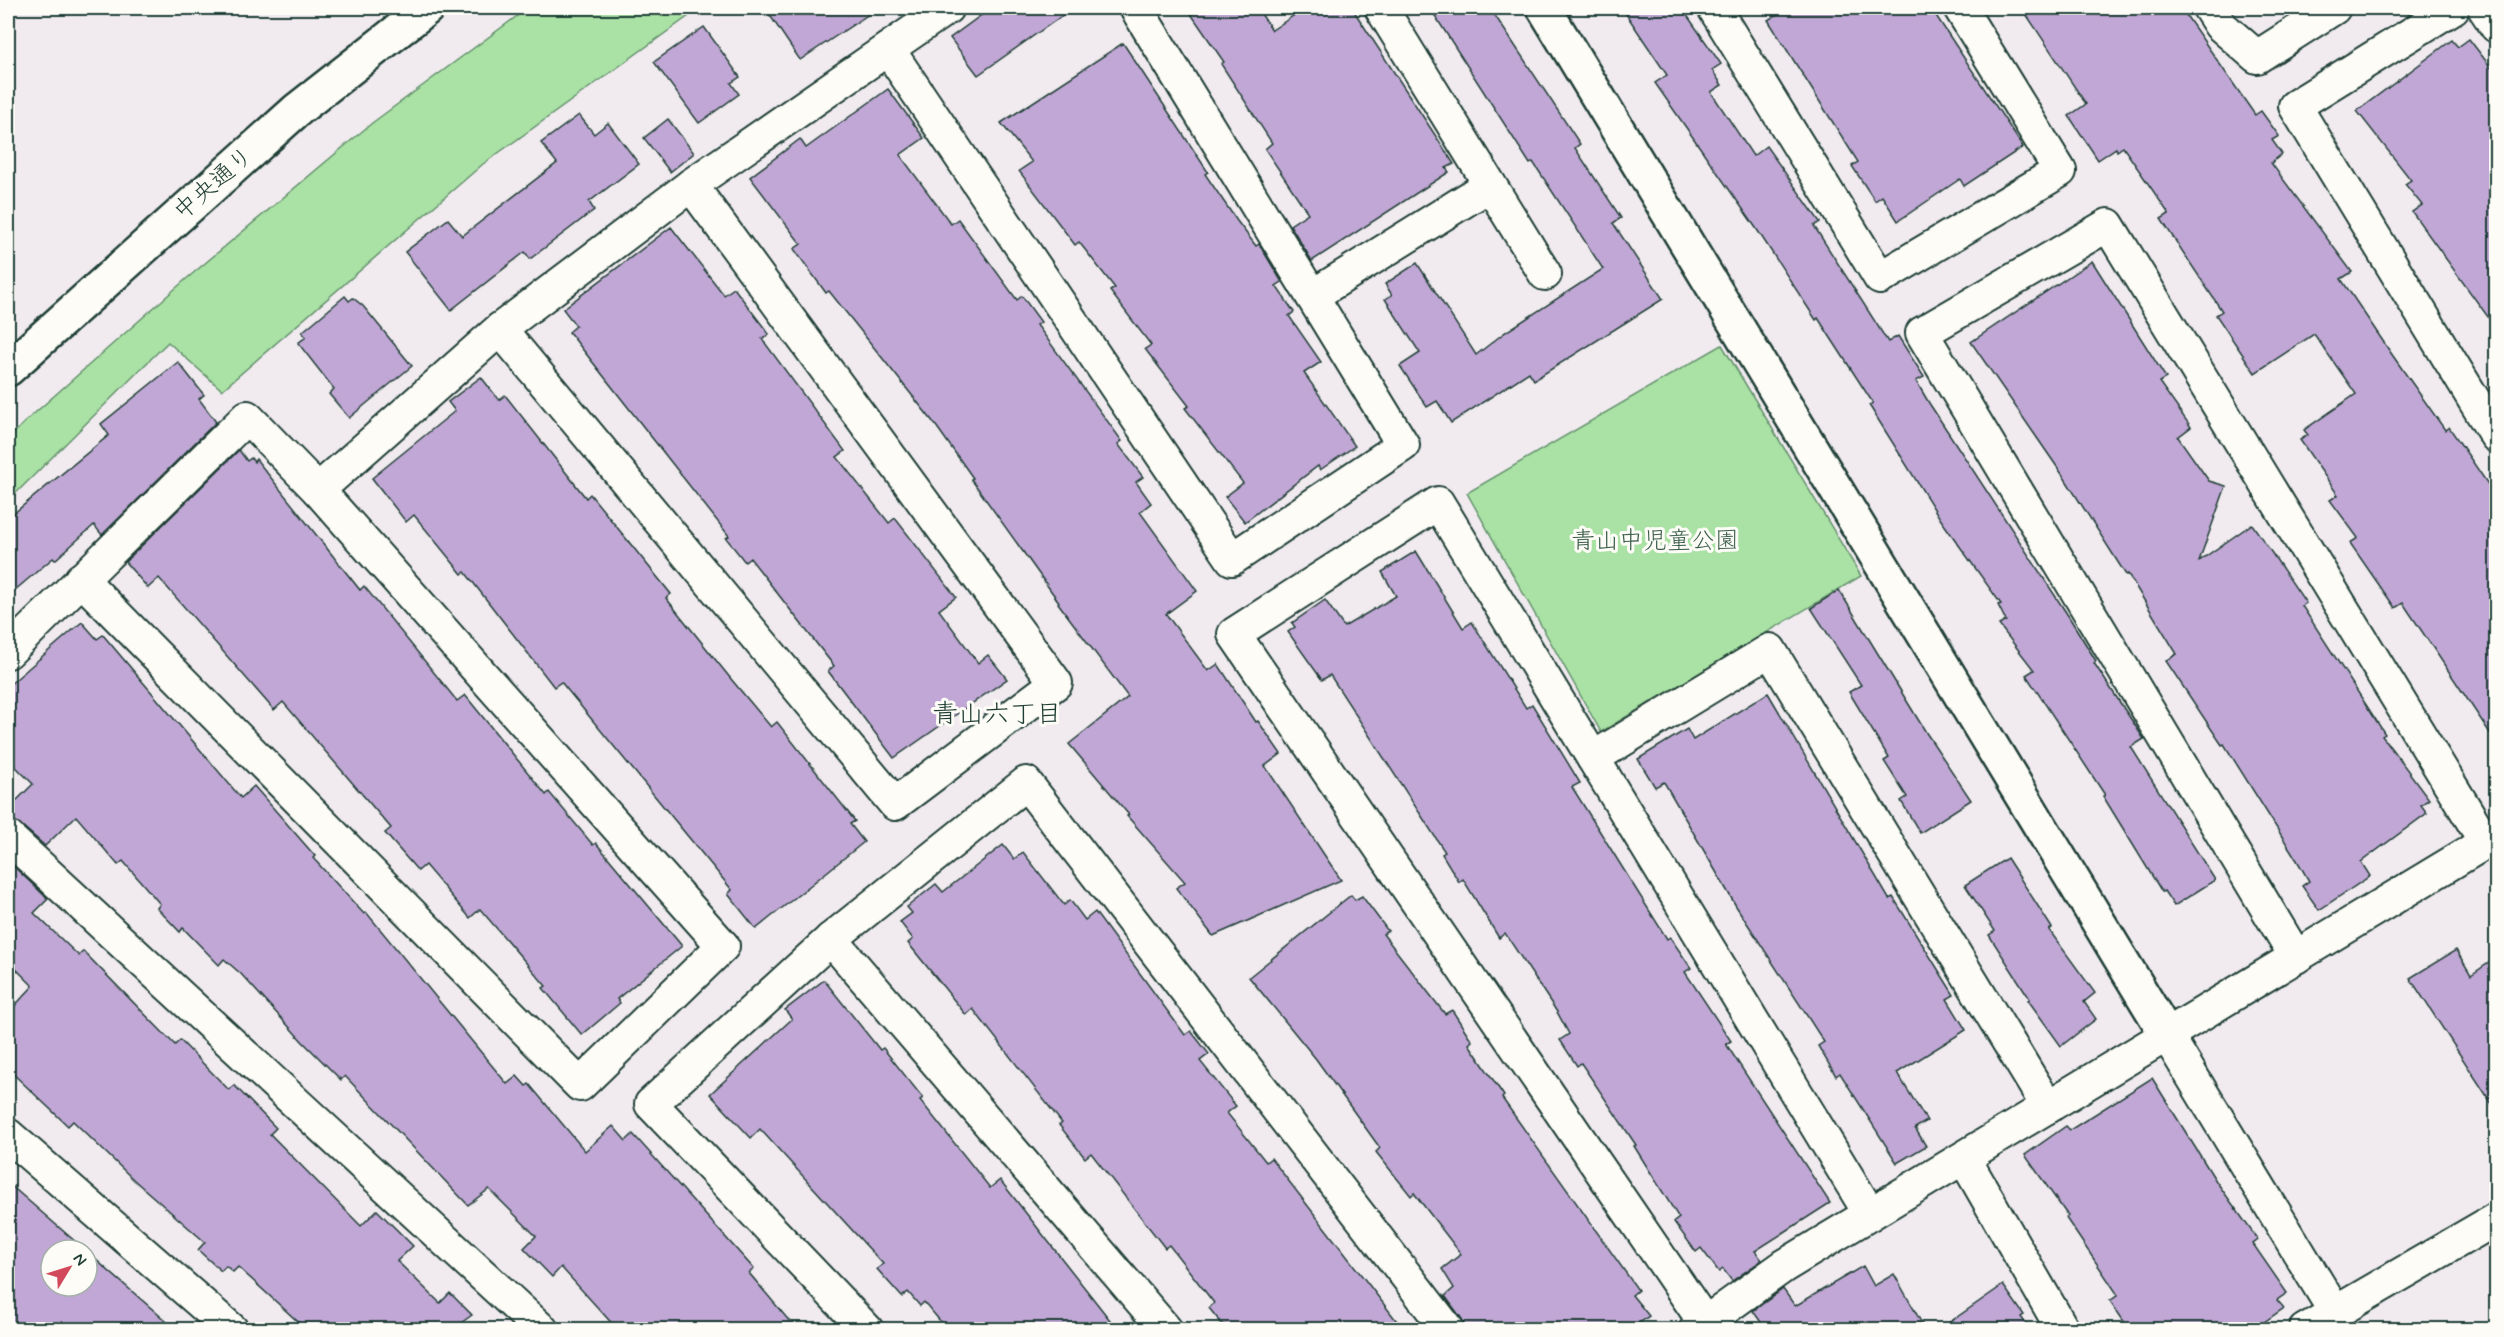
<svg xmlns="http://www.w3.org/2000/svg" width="2504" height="1337" viewBox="0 0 2504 1337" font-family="Mynerve,'Klee One',sans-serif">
<rect width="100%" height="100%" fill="#f1ebf0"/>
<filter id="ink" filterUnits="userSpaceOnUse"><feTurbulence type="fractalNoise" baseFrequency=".0167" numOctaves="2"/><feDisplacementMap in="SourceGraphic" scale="12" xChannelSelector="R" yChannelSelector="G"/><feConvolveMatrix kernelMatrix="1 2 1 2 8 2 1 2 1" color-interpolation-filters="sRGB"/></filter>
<g filter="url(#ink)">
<g fill="#aae2a5" stroke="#64906c" stroke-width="1.5">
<polygon points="528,8 700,8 483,164 222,390 168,342 8,501 8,439 28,419 185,280 372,123"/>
<polygon points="1722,345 1861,576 1601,732 1467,493"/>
</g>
<g fill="#c1a7d5" stroke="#1f3d34" stroke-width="1.5">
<polygon points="765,8 878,8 800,60"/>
<polygon points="991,8 1073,8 978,75 950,38"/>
<polygon points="1187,8 1257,8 1272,30 1305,8 1352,8 1454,164 1446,168 1449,172 1312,261 1290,225 1308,213 1265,149 1272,143 1221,64 1224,62"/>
<polygon points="1430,8 1490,8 1580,144 1575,148 1621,218 1613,223 1663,299 1534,380 1529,372 1451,423 1437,401 1427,407 1400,366 1420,353 1385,299 1392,295 1385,284 1417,263 1476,355 1504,333 1603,269 1533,162 1530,164"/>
<polygon points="1622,8 1682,8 1721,64 1712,70 1722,85 1711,92 1753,156 1766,146 1820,222 1814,226 1888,342 1898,336 1924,377 1916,381 1929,403 2069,617 2096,661 2094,663 2144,739 2131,747 2215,880 2174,906 2164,891 2162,892 2103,796 2105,795 2026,675 2034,670 1999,625 2006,621 1998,605 2001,604 1941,520 1869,405 1873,403 1818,318 1816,320 1756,228 1655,83 1667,75"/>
<polygon points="1787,8 1931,8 2023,147 1964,186 1960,179 1898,221 1882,196 1875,201 1852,166 1858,162 1768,20"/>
<polygon points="2022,8 2181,8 2255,115 2261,111 2279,136 2272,140 2282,154 2271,163 2352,272 2341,279 2393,356 2445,430 2449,427 2496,496 2496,742 2403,603 2395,608 2350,543 2358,538 2330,500 2338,495 2300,440 2308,435 2304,430 2356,394 2314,334 2255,373 2216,315 2222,311 2161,219 2169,214 2123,147 2117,151 2116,148 2098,160 2069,116 2086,104"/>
<polygon points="704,27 740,77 731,83 739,94 699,123 654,62"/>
<polygon points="2469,39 2496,74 2496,328 2412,212 2422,205 2405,184 2411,180 2357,111 2452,40 2458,47"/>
<polygon points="1123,43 1208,172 1205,174 1237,221 1256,246 1259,244 1282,282 1276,286 1294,312 1289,316 1321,362 1304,373 1355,446 1320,470 1318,466 1245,522 1225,497 1243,483 1185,408 1189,406 1145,349 1151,345 1110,291 1115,288 1079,242 1075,245 1019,171 1032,162 1001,123"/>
<polygon points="888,89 924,138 900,155 951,224 958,219 1017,300 1022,296 1041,322 1037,325 1122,441 1118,444 1143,477 1136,482 1151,503 1140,512 1197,591 1166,614 1208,671 1218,664 1256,722 1258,721 1281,754 1265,766 1341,880 1213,936 1176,888 1185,882 1127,816 1129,815 1069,744 1128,697 1058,603 1059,602 971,479 973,478 934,423 829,291 826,293 794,249 801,244 750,177 800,139 806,148"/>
<polygon points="579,115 594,134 608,123 639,164 589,202 594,210 530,259 525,252 451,310 405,252 448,219 462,236 557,163 541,143"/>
<polygon points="668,119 694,153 670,172 644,138"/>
<polygon points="671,227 724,295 734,288 769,334 762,339 845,451 837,457 889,523 895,518 956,597 939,610 978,663 988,655 1007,679 894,758 828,671 834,666 750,558 745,562 726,538 729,536 569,332 576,326 563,309"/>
<polygon points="2092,261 2166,378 2159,382 2191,427 2178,437 2209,481 2226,486 2199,561 2252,524 2306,603 2302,606 2385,734 2382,736 2429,799 2421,805 2427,813 2361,862 2370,876 2319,910 2302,886 2309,881 2298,862 2224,744 2222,745 2166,661 2177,654 2128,574 2126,575 2064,477 1971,342"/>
<polygon points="345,296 349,301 353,298 363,306 412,366 349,418 329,394 334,389 298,343 306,337 302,332"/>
<polygon points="178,362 204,395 199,399 216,422 102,535 94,525 55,560 53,558 8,596 8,518 109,435 101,424"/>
<polygon points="481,377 499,400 505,395 586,498 590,494 671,594 666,598 731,679 771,727 777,722 855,821 850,824 864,842 756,929 728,894 732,890 561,682 554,687 465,572 462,574 414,515 406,522 372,478 455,411 448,402"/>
<polygon points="239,450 247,461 251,458 254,462 256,459 360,590 364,586 457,701 465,695 546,795 549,792 593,845 596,843 682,946 617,999 620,1003 582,1035 543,988 546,986 480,909 470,918 425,865 418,871 385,833 391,828 283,702 274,710 159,578 148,588 125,562"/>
<polygon points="1416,551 1463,628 1472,622 1526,708 1532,704 1580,783 1572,787 1667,939 1670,937 1691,968 1685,972 1731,1041 1726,1044 1830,1203 1755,1251 1762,1260 1732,1281 1723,1269 1719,1272 1701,1248 1696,1252 1674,1222 1679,1218 1634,1146 1636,1145 1581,1063 1577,1066 1560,1040 1569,1034 1557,1012 1505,933 1499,938 1463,879 1459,882 1442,854 1445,852 1330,675 1322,680 1288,632 1295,627 1292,623 1325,600 1344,627 1396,596 1382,572"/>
<polygon points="1839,590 1927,734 1971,800 1920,833 1901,801 1907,797 1884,761 1889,758 1849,692 1861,685 1811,608"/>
<polygon points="82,622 97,639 103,635 241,798 254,786 315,856 313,858 364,914 366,912 507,1084 517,1076 526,1086 529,1084 585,1151 613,1126 626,1141 633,1134 754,1269 749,1273 796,1329 617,1329 561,1267 552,1277 524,1248 536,1236 489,1189 468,1205 345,1076 341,1080 302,1041 241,974 224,959 219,965 183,928 180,932 157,908 160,904 123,861 118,865 76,816 45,846 20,824 8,820 8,809 33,784 8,759 8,686"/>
<polygon points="1768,693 1889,899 1893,897 1954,995 1947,999 1966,1030 1897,1073 1927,1121 1915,1128 1926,1146 1897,1163 1840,1073 1836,1076 1818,1046 1824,1042 1736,906 1664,782 1655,787 1638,759 1687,729 1693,740"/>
<polygon points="1003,845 1014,859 1023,852 1064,905 1070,900 1085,920 1095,912 1185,1035 1191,1031 1209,1054 1200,1061 1236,1106 1227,1113 1266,1162 1271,1158 1403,1329 1226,1329 1209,1308 1214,1303 1169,1245 1165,1248 1091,1153 1085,1158 1059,1125 1062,1123 973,1009 966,1015 908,943 913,939 900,922 912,913 907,907 936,884 943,892"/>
<polygon points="2007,858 2052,928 2049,930 2095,993 2084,1002 2096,1019 2061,1046 2028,1000 2030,999 1989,935 1995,931 1965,885"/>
<polygon points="8,861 48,899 34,913 79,956 83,951 175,1045 180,1040 229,1090 234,1085 276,1128 270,1134 361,1226 377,1210 413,1246 397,1261 440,1303 450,1293 472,1315 461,1323 468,1329 306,1329 238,1267 233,1272 226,1266 221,1271 198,1250 205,1242 135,1181 73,1121 68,1126 8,1069 8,1013 33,986 8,961"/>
<polygon points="1351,895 1355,900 1362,896 1388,931 1383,934 1445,1014 1452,1010 1472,1041 1469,1044 1504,1096 1502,1098 1638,1290 1632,1295 1649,1316 1631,1329 1466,1329 1462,1319 1445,1296 1454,1288 1442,1269 1461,1254 1414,1193 1411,1196 1376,1152 1380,1148 1316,1059 1249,977"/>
<polygon points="2456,950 2471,975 2496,958 2496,1110 2410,978"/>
<polygon points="824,980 880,1050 883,1048 923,1098 920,1100 990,1188 1000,1180 1117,1329 947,1329 924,1302 920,1306 908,1292 902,1297 877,1269 883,1264 760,1129 751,1138 710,1094 792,1019 785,1010"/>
<polygon points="2152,1078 2216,1181 2258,1240 2253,1244 2287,1293 2277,1300 2284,1308 2254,1329 2129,1329 2110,1301 2118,1295 2066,1218 2068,1216 2025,1155 2066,1126 2070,1130"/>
<polygon points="8,1183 85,1250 51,1250 51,1286 87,1286 87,1252 175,1329 8,1329"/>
<polygon points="1863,1266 1874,1286 1894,1274 1925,1329 1755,1329 1763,1325 1753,1311 1783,1289 1795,1306"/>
<polygon points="2003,1285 2024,1315 2021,1317 2030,1329 1940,1329"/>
</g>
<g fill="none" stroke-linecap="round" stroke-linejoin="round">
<defs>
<g id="street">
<polyline points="1381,8 1545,274"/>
<polyline points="1714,8 1880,278 2060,171 1960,8"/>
<polyline points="2209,8 2220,25 2257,57 2334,8"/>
<polyline points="2453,8 2295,106 2496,436"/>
<polyline points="2484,8 2496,26"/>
<polyline points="888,49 1232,559 1403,445 1136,8"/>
<polyline points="1312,296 1490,185"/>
<polyline points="500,329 895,804 1056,683 691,185"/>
<polyline points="81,579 580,1085 723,946 318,490"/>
<polyline points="8,652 247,417 318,490 500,329 691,185 947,8"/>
<polyline points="1593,758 1770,650 2048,1107"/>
<polyline points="8,837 542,1330"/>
<polyline points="831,939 1166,1330"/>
<polyline points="2296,957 1922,333 2108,225 2486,843"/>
<polyline points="2167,1035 2335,1312"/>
<polyline points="8,1135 232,1330"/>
<polyline points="1964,1158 2063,1330"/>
<polyline points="1705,1323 1234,634 1438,503 1870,1214"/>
<polyline points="867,1330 651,1104 831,939 1026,783 1448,1330"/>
<polyline points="1695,1330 1784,1266 2496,836"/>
<polyline points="2305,1330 2496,1219"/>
</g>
<g id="secondary">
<polyline points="1544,8 2167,1035"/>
<polyline points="8,369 297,110 427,8"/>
</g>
</defs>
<use href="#street" stroke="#1f3d34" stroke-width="36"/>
<use href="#secondary" stroke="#1f3d34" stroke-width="38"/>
<use href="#street" stroke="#fdfcf7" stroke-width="32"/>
<use href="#secondary" stroke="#fdfcf7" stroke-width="33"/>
</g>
</g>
<g text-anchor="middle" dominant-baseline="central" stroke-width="6" stroke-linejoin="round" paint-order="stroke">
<g font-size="24" fill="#1f3d34" stroke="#fdfcf7">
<text transform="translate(214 184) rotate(-41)">中央通り</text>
</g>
<g font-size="24" fill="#3b5e4b" stroke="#fdfcf7">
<text x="1655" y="541">青山中児童公園</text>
</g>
<g font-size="26" fill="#1f3d34" stroke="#fdfcf7">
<text x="997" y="715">青山六丁目</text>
</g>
</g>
<rect width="2504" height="1337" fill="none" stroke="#fdfcf7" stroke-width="30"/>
<rect x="15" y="15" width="2474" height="1307" fill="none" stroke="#1f3d34" stroke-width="2" filter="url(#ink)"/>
<g transform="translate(69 1268) rotate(52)"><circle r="28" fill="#fdfcf7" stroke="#a4b0a9" stroke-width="1.5"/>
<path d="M0-4.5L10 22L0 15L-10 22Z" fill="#d1495b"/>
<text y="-9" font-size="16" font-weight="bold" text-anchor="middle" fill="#1f3d34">N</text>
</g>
</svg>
